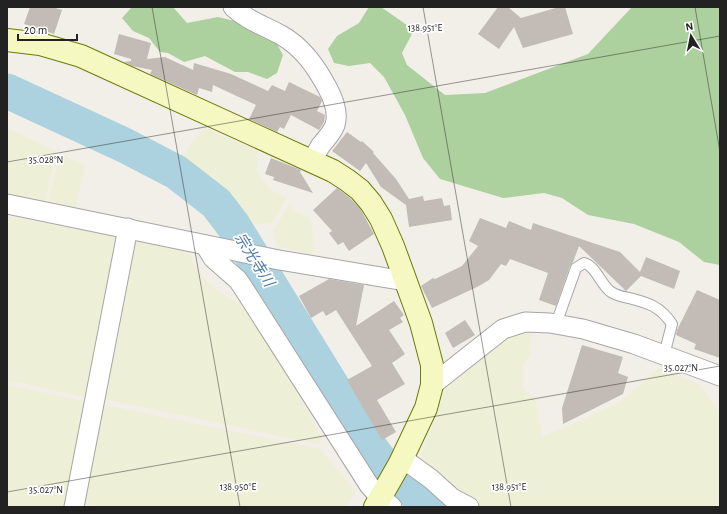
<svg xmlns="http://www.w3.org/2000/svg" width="727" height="514" viewBox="0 0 727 514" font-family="'Alegreya Sans','Noto Sans JP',sans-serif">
<rect width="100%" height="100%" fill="#f2efe9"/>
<g fill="#edefd6">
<polygon points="7,128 56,151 44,205 7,197"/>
<polygon points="204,128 259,151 257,169 262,180 271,190 287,197 272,223 245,224 233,204 206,177 185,165 180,159"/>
<polygon points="60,153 85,165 75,211 47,207"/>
<polygon points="290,204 294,211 310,218 315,248 311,254 277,246 273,231"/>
<polygon points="7,216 117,237 85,397 7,380"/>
<polygon points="131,240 190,251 192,261 204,279 224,295 246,305 263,327 322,439 319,444 99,398"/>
<polygon points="532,333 530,357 523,364 523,389 535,398 542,436 566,427 620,402 659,368 699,385 720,412 720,507 481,507 469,501 418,461 434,422 444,388 497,341 511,336"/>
<polygon points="7,385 84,401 64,507 7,507"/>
<polygon points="100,404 320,449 356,491 346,507 104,507 78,503"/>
</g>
<g fill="#add09f">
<polygon points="134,7 173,7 187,23 218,17 243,23 273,37 283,55 277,73 267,79 248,72 235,72 205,56 184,62 168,53 160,52 149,38 133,31 122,18 131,8"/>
<polygon points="369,7 381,7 414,30 402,53 407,65 445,95 485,93 588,54 632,7 720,7 720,265 704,262 679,242 634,224 588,215 562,198 544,193 503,198 440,179 423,158 405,115 384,77 370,63 349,66 334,63 328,49 337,36 359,23"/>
</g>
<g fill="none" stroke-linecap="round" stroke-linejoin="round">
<polyline stroke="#abd2de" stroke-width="35" points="7,91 124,145 176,172 216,203 233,225 369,446 386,469 432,507"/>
</g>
<g fill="#c3bbb5">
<polygon points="30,7 52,7 62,10 54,34 24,24"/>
<polygon points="498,7 508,7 521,18 559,7 565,7 573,34 523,48 514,27 499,49 478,34"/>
<polygon points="119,34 151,43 147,59 165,57 193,70 194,63 231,74 268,91 272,85 285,91 289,82 320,97 322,101 317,111 325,115 324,122 319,130 291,115 284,129 280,127 277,132 249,119 256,105 213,85 212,92 199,88 197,95 150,74 152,70 132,66 124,62 131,61 131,59 114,54"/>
<polygon points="347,132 361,142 362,141 374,152 373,153 396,179 409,199 423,196 424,201 442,198 444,206 450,205 452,220 409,227 406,205 381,187 366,163 360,171 332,151"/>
<polygon points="271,158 301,170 300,172 313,193 273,180 274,177 265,174"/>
<polygon points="337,188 351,199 361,210 374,234 349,251 343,242 338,245 329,233 332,231 313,210"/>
<polygon points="480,218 506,228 509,221 531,230 533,223 620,252 640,272 646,257 680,271 674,289 641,276 626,291 579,246 573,262 570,266 556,306 539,300 548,273 510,259 506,266 501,264 489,280 477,287 432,308 421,286 433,278 435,279 462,266 478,246 469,241"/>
<polygon points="329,279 364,285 356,326 394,301 404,315 400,318 403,322 389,330 405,354 392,363 405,384 377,400 396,432 382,440 347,380 372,366 336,310 326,316 323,311 311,318 299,296"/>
<polygon points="697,290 720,300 720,358 694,349 696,344 676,335 677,330"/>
<polygon points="465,320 475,335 453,348 445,333"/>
<polygon points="582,345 623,357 618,373 628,377 623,394 563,424 562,408"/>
</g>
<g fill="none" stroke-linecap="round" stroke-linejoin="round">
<defs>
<path id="lane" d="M556,324L576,268L584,263C597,267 600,284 611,292C616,295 623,297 629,298C648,303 660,306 672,324L664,355"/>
<g id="street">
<path d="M233,7C248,21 263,25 281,35C302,47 315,65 327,87C333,98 339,112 335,125C332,133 326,139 321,145C318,150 315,156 311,161"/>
<polyline points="7,204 279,260 405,281"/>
<polyline points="205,245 213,258 238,280 244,289 369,485 376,493 392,507"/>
<polyline points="432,385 503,329 525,322 550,323 583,329 634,344 720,376"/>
<polyline points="402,458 431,479 452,498 469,507"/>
<polyline points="74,507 128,228"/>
</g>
<polyline id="secondary" points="7,40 40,44 81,56 333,171 347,180 360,190 371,203 381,219 393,246 421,323 432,365 432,385 426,408 400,463 375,507"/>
</defs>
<use href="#lane" stroke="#a6a6a6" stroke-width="12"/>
<use href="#street" stroke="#a6a6a6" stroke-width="21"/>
<use href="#secondary" stroke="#6c7a08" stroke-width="24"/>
<use href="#lane" stroke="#fff" stroke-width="10"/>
<use href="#street" stroke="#fff" stroke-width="19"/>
<use href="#secondary" stroke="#f5f8c1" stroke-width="22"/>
</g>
<path fill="none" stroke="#222" stroke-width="1" stroke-opacity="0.45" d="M152,7L240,507M423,7L511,507M695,7L720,152M7,162L720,36M7,492L720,366"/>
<g text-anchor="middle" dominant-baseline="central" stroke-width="3.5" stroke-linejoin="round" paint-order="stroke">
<g font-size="15" font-style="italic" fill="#4d7aa8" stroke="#fff">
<text transform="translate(254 260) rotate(58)">宗光寺川</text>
</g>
</g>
<g font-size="10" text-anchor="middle" fill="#222" stroke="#fff" stroke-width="3.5" stroke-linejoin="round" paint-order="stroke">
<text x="425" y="31">138.951°E</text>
<text x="46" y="163">35.028°N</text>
<text x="681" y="371">35.027°N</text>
<text x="238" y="490">138.950°E</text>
<text x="509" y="490">138.951°E</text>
<text x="46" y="493">35.027°N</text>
</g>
<rect width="727" height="514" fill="none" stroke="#222222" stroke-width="16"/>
<g transform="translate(691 36) rotate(350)" stroke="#ffffff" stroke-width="3" paint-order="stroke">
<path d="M0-3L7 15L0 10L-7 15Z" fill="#222222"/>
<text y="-6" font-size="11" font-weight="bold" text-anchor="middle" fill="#222222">N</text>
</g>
<path d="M18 34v6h59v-6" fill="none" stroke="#222222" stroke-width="2"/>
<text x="24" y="34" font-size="12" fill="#222222" stroke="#ffffff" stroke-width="3" paint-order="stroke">20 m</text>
</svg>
